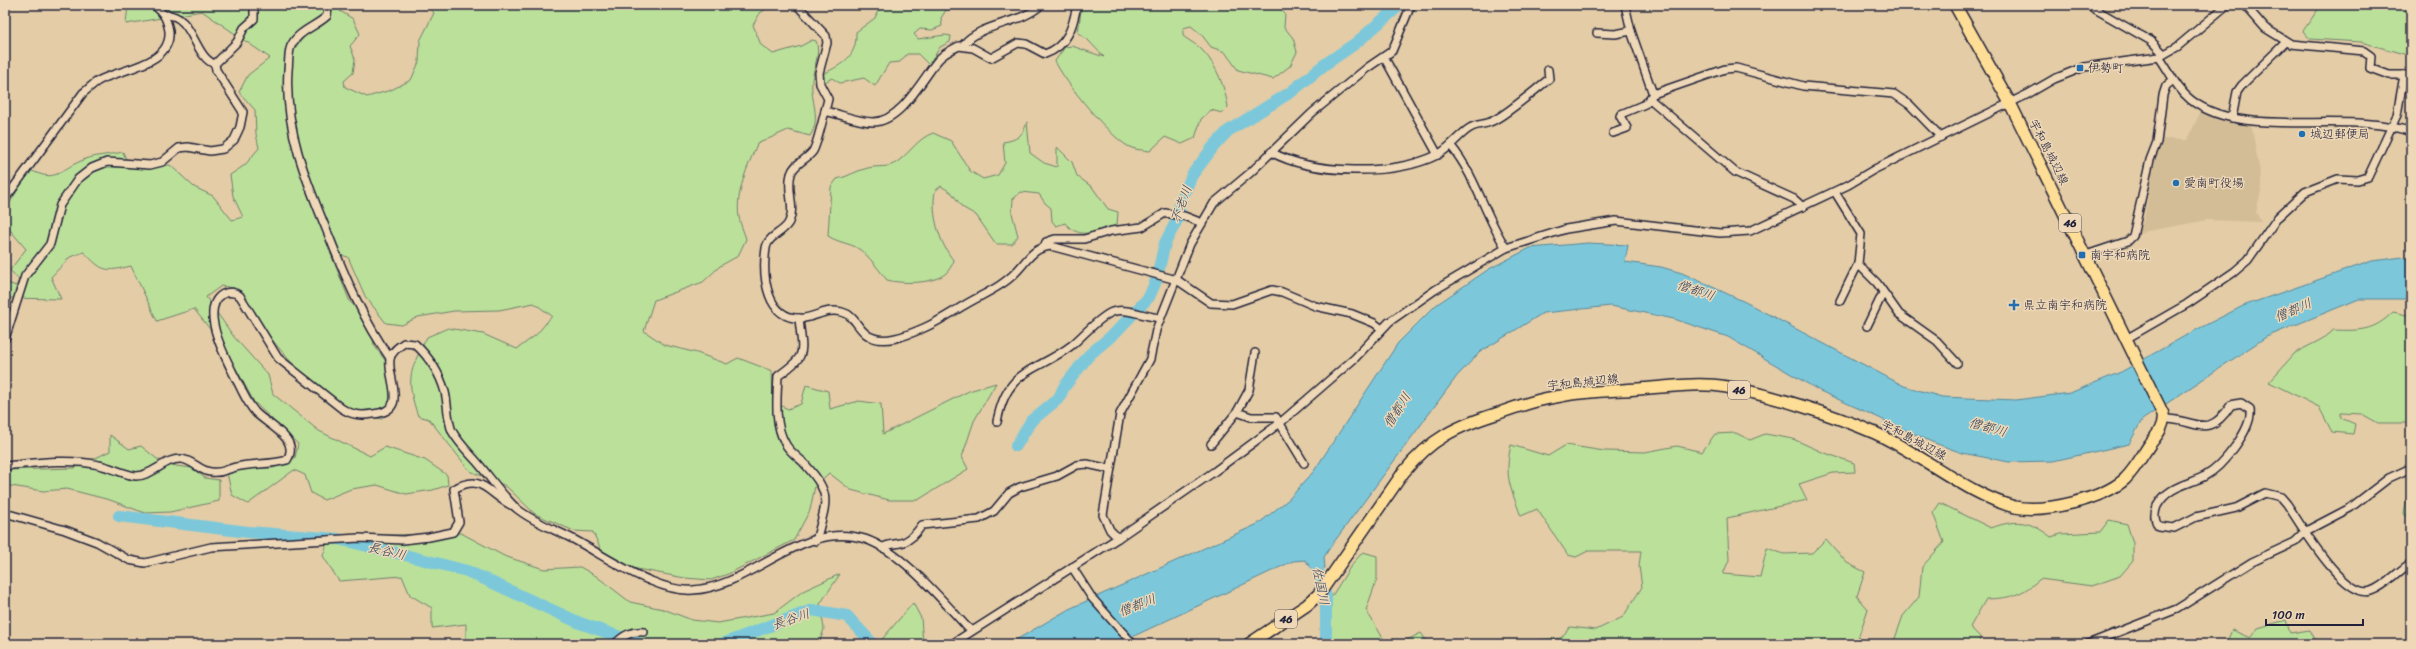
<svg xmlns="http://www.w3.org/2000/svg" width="2416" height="649" viewBox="0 0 2416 649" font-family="Sriracha,'Klee One',sans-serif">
<rect width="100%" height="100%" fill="#e3cca6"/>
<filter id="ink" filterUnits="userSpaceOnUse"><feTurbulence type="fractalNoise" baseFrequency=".025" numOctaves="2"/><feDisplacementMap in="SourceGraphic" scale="8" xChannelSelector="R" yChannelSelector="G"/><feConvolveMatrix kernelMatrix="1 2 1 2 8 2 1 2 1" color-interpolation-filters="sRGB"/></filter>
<g filter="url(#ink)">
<g fill="#d3bd97">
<polygon points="2094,5 2124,5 2109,14"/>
<polygon points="2202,109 2233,122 2251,123 2261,178 2261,190 2256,212 2261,222 2208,220 2137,233 2144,219 2153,169 2162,139 2187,140"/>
</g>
<g fill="#bbe09a" stroke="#6e816a">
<path d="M128,5H340V11L353,19L360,34L350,46L355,59L353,73L344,81L345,87L367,97L391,90L411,80L419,62L420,41L434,13L427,5H772L760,13L753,25L761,45L773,54L801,46L812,40L816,41C821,54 813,68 812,81C810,101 822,118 810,136L788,130L757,144C748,166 735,193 739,217C740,224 744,232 746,239L738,256L720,266L703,282L654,300L644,331L665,345L697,353L727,364L738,358L772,371L773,402L788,409L801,404L806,385L828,391L830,409L859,401L881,404L883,434L969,391L996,383L974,421L962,457L968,469L918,500H889L851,490L829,473L815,486L810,510L794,540L728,574L711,580L685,578L621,566L601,550L593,532L574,531L535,514L506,486L470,471L429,419L418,416C405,379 410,370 427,337L448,328L483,334L517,349L536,335L552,316L534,303L499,310L454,311L418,317L402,325L386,323L365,296L348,257L330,252L350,302L369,316L374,345L394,373L396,405L382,419C374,417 365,416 358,413C311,397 262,328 234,288L221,286L206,297L234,337L268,375L273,394L319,431L370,456L385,447L425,460L447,475L448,485L433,490L406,494L377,485L351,489L324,500L311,493L305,475L294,470L248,504L232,495L227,473L248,468H273L295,458L298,444L254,402L225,348L194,309L157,321L131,266C105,272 103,272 84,252L70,257L51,277L61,299L5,298V282L16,286L19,280L10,270L26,249L5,224V211L30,170C57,183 57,171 81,161C93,155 110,155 123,152L129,167L170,165L194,187L213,196L232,220L243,217L233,196L230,175L245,165L259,148L256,134L255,110L239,92L248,75L270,58L202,11L126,24Z"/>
<path d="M880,5H964L959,9L946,10L941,18L942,26L932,30L920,29L914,34L918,39L945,35L951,36L950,42L940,47L929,65L918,54H907L900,62L889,63L875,86L864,78L840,83L832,78L825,82L823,74C843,64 857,57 856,32L875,18Z"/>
<path d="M1069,5H1277L1285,14L1284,27L1293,38L1297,52L1290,66L1273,79L1238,70L1225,52L1211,47L1201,34L1191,26L1183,28V36C1189,41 1198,45 1203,51C1217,66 1225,88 1228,107L1222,113L1211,110L1201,119L1195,138L1182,144L1165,137L1150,151C1144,150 1137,150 1132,148C1113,142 1063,80 1055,61L1065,47L1072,46L1104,57L1088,40L1078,33L1081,10Z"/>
<polygon points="2321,5 2411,5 2411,56 2361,42 2310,39 2303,31"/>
<path d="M1027,122L1030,153L1044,163L1057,167V147L1072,162L1077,176L1092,187L1108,209L1118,212L1117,225C1097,231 1080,241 1065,223L1056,226L1052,221L1051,208L1045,203L1039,194L1021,192L1013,199L1012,213L1018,236L1012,244H996L976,215L962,207L952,193L941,186L935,191C931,214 939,243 954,261C952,265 949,271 945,274C932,284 902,284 887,280C877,268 866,250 851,245C842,242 836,241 828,236L831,187L837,179C848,177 857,170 868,168C880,165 887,169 897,162C911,152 917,139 933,133L951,141L970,171L983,179L998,175L1005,163L1003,142C1017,140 1023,136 1027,122Z"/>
<path d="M2393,312L2411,316V423H2378L2362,414L2341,413V418L2355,424L2353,434L2332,432L2319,407L2269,382L2295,353L2322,339L2333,330C2360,331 2374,331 2393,312Z"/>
<path d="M1736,433L1750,440L1765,434L1793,439L1822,452L1854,463L1855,472L1833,473L1799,484L1807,500L1727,518L1729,560L1723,574L1760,577L1767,548L1784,554L1812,553L1826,539L1847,563L1865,572L1857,596L1868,609L1856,644H1827L1823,642L1822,644H1534L1538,640L1561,638L1570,627L1596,630L1623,617L1642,587L1639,566L1641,551H1588L1576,557L1568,555L1537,509L1521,516C1510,487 1504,476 1511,445L1548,456L1566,445L1604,451L1645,452L1677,446L1702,452L1715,434Z"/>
<polygon points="110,435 129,449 141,446 157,459 176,466 192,468 205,478 219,480 219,501 170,512 145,513 110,500 67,489 43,491 5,485 5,470 75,468 110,451"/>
<polygon points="2407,498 2411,499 2411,519 2404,514"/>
<path d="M1940,503L1991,528C2016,519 2029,520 2051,537L2061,534L2100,532L2109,520L2127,524L2133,543V561L2120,576L2092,586L2040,579C2020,596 2011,598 1986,599L1970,627L1980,637L1979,644H1893L1903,616L1919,597L1922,567L1944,542L1933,513Z"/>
<polygon points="461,533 504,556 544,569 580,567 596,576 630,602 663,609 692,620 718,623 774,613 803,591 840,574 820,604 824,629 819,644 466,644 466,624 432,628 432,608 410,595 402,576 339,581 323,556 329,537"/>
<polygon points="1363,552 1377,556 1377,579 1366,610 1386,643 1392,644 1325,644 1320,629 1332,596 1352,564"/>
<polygon points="913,603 921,618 923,644 878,644"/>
<polygon points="2286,620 2290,633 2310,630 2317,643 2326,641 2328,644 2220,644 2228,639 2232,630 2250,638 2258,628"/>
<polygon points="1421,633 1429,644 1399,644"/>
</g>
<polygon fill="#7cc8da" stroke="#58869a" points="1588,243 1628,245 1625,262 1661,267 1682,273 1745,302 1904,386 1942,397 2016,400 2070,393 2121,372 2192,332 2243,306 2372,261 2403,257 2411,258 2411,299 2359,299 2266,337 2142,420 2129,444 2053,461 2009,462 1962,453 1932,442 1820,391 1728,337 1674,319 1611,306 1543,313 1480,352 1457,376 1331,546 1324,557 1325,568 1313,570 1305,560 1293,561 1117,644 1009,644 1069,609 1258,524 1289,499 1314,471 1398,343 1436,305 1489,269 1530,248"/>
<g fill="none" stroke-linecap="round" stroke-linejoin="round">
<g stroke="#7cc8da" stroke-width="12">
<polyline points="1016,446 1031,421 1059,398 1064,387 1089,355 1115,333 1149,297 1156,281 1165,243 1177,220 1180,203 1192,175 1214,146 1228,131 1291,92 1324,65 1356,43 1400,5"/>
<polyline points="119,516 248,532 338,539 405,555 467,571 580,623 640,644"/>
<polyline points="1313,555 1326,597 1326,644"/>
<polyline points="722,644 812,610 847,616 873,644"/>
</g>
<defs>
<g id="street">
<path d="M328,5L327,16C315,27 298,31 291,46C288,53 289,63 288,70C284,129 307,183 329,236C346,279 364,321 390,358"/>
<path d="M797,5L826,36L827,43L819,73L820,84L828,99C826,107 817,145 813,151C807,160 794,163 791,174C786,190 796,207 789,222C784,233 768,235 766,248C762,276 766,322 804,318C818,316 827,308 842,312C854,315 857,327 866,334C882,347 910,334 926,327C939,321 951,313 963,306C981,295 1002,287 1016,272C1028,260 1032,248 1051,246L1177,280L1211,303L1232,304L1272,290L1282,292L1315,306L1352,314L1374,323L1382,329"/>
<polyline points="1625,5 1631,31 1653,94"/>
<polyline points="1973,5 1975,5"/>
<polyline points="2088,5 2151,41 2164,54"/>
<polyline points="2245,5 2265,28 2291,44 2364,51 2371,56 2370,68 2389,75 2411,75"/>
<path d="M165,15C193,13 194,58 215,64"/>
<polyline points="1597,33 1615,34 1631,31"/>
<path d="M963,45C982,22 1020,25 1041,5"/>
<polyline points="1384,57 1438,155"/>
<path d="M2159,57C2170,72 2176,88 2191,100C2244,141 2348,109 2411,132"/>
<polyline points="1650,99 1735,172 1794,199 1803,207"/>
<path d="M825,111C840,114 858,122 873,122C901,122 923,78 938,60C944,53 951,50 959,46L973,48L991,58L1018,43L1026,44L1045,54C1068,46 1073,26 1077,5"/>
<polyline points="2232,118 2237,92 2242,85 2286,42"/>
<polyline points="1613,133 1627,128 1620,116 1621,114 1645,104 1653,94 1725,69 1736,68 1803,86 1894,94 1910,105 1941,137"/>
<path d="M1451,146C1476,176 1485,216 1506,248"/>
<path d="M1271,152C1313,175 1395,176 1437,155C1450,149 1458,135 1470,128C1476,124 1483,125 1490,122C1503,118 1536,89 1549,79L1548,70"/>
<polyline points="1835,192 1861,234 1858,264 1877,283 1899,314 1937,341 1957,363"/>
<path d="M5,199L83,93C88,89 93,84 98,81C118,69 172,66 169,31C167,19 163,12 154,5"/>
<polyline points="1044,247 1046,242 1055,239 1084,239 1111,231 1142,227 1165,213 1184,216 1202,223"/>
<polyline points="2086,255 2128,241 2133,236 2150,160 2157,142 2163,95 2166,86 2172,81"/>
<polyline points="1840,301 1858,264"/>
<path d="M799,318C802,354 809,354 778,376C777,397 774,424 785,443C788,450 796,456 802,461C833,494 827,499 816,541"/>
<polyline points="1867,326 1883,293"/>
<polyline points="5,339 25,276 50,244 60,205 78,179 92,168 107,162 150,165 162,162 179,148 188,147 210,151 223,149 234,140 240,127 243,112 216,70 215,64 237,42 244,28 254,19 254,5"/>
<polyline points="2126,339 2187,304 2234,272 2248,260 2278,217 2305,192 2338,179 2358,180 2368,177 2397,115 2404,75"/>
<polyline points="1237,412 1251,417 1276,417 1304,463"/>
<path d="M2164,419C2195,418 2207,442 2231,405L2241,403L2250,409C2253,429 2222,467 2205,476C2187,485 2168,486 2157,506C2154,514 2154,519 2158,526L2174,528L2196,517L2236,508L2265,493L2281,497L2287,504C2300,523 2344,600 2371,591C2386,586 2398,571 2411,563"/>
<path d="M997,422C1007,367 1036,373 1072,345C1084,335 1098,318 1112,312C1127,307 1145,317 1160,318"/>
<polyline points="1211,444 1237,412 1249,390 1255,353"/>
<path d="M5,466C35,463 69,458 99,465C111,467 124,475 136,476C153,476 165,458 181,459C193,460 199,471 211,472C222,474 226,469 236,467C253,463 270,465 287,460C301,438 267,425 255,412C250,406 246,399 242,391C233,371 195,310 223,294C230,291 235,292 240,296L278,358L341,408C352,415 360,416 373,414C410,411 387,380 390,359C391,352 398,347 404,343L415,344C429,357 440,374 445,392C448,404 447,419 452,431C458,442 468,452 477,462C490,477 501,494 516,508C533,522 554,529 573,539C599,553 623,570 651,581C665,587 678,591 693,590C752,587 802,519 865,539C901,551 942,600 967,627L972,630"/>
<path d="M5,513L65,530L97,542L129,560L145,563L211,547L359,538L403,540L429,537L453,532L459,522L454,489C483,473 487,493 511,505"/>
<polyline points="1118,538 1110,530 1103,515 1120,414 1150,359 1156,330 1190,244 1214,203 1250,173 1312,113 1367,68 1392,51 1411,5"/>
<path d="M882,548C889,543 896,545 904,542C911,539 918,531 922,525L979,519L994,511L1009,493L1020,487L1057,476L1077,465L1087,464L1110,469"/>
<polyline points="1072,567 1092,598 1133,644"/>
<path d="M615,644C624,635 631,631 644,632"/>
<polyline points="952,644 1118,538 1215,471 1280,423 1355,358 1389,322 1435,290 1506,248 1566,229 1616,221 1720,233 1750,231 1848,185 1875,169 2028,94 2054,79 2084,67 2159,57 2177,47 2227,5"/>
<polyline points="2088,644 2177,609 2252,562 2295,542 2306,531 2350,508 2389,478 2411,468"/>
</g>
<path id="primary" d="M1249,644L1307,605L1319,594L1403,473C1431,438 1457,426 1499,413C1519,406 1539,399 1561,396C1586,391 1612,391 1638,389C1667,387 1698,382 1727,387C1775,396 1831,414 1875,433C1920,453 1970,496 2015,507C2045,513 2103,499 2125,479C2135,469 2142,456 2150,444C2157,435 2165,426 2163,414L2010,103L1955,5"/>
</defs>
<use href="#street" stroke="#22223b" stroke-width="10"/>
<use href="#primary" stroke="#22223b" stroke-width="14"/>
<use href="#street" stroke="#eed8b7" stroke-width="7"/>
<use href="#primary" stroke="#fedd96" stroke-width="11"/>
</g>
</g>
<g fill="#1f6fb2" stroke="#eed8b7" stroke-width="1.5">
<rect x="2076" y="64" width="8" height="8" rx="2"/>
<circle cx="2302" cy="134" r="4"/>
<circle cx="2176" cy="183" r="4"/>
<rect x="2078" y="251" width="8" height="8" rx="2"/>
<path d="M2012 299h4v4h4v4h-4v4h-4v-4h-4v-4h4z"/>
</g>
<g text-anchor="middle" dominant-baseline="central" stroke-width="3" stroke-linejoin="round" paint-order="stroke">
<g fill="#eed8b7" stroke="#5f5960" stroke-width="1">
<rect x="2059" y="214" width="22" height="18" rx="3"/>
<rect x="1728" y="381" width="22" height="18" rx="3"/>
<rect x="1275" y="610" width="22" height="18" rx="3"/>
</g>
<g font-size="11" font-weight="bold" fill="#22223b">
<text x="2070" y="223">46</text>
<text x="1739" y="390">46</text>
<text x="1286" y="619">46</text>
</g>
<g font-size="12" fill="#22223b" stroke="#eed8b7" text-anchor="start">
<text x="2088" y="68">伊勢町</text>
<text x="2310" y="134">城辺郵便局</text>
<text x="2184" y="183">愛南町役場</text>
<text x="2090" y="255">南宇和病院</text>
<text x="2023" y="305">県立南宇和病院</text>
</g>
<g font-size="12" fill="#22223b" stroke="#eed8b7">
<text transform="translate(2049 152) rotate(63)">宇和島城辺線</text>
<text transform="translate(1583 382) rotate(-6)">宇和島城辺線</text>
<text transform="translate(1914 440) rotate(28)">宇和島城辺線</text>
</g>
<g font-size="13" font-style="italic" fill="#34435b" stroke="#eed8b7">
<text transform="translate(1181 204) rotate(-70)">不老川</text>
<text transform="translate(1696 290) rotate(19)">僧都川</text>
<text transform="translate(2293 310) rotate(-23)">僧都川</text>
<text transform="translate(1397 410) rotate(-57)">僧都川</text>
<text transform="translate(1988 427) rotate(16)">僧都川</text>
<text transform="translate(387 551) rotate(13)">長谷川</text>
<text transform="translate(1321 586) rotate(79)">佐国川</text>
<text transform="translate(1137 605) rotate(-21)">僧都川</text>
<text transform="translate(791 619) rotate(-19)">長谷川</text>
</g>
</g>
<rect width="2416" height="649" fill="none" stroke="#eed8b7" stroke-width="20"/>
<rect x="10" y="10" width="2396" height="629" fill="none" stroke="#22223b" stroke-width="1.5" filter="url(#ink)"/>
<path d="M2266 619v6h97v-6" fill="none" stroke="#22223b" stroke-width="2"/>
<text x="2272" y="619" font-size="12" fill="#22223b" stroke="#eed8b7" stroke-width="3" paint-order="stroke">100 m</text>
</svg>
